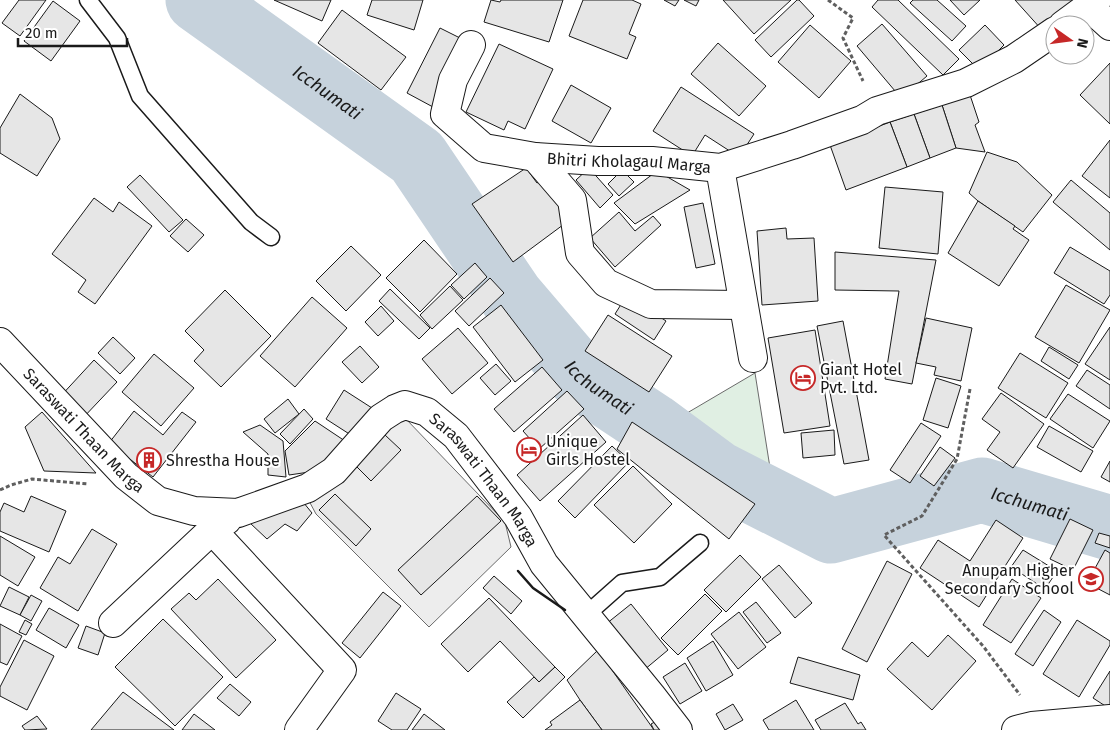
<svg xmlns="http://www.w3.org/2000/svg" width="1110" height="730" viewBox="0 0 1110 730" font-family="'Fira Sans',sans-serif">
<rect width="100%" height="100%" fill="#fff"/>
<polygon fill="#e0efe3" stroke="#6a6a6a" points="755,373 774,493 665,426"/>
<polygon fill="#ededed" stroke="#6a6a6a" points="405,418 505,522 511,547 429,627 316,514 308,499 392,422"/>
<g fill="none" stroke-linecap="round" stroke-linejoin="round">
<path stroke="#c6d2dc" stroke-width="65" id="s1" d="M198,0L417,157L511,296L581,378L652,425L717,473L831,531L982,490L1110,528"/>
</g>
<g fill="#e6e6e6" stroke="#1a1a1a">
<polygon points="19,0 46,0 20,36 2,23"/>
<polygon points="274,0 331,0 322,21"/>
<polygon points="372,0 423,0 414,30 367,15"/>
<polygon points="491,0 500,2 501,0 563,0 549,42 484,22"/>
<polygon points="583,0 632,0 641,4 629,34 636,37 627,59 569,36"/>
<polygon points="664,0 679,0 675,6"/>
<polygon points="684,0 699,0 696,6"/>
<polygon points="723,0 791,0 754,34"/>
<polygon points="797,0 799,0 814,16 771,57 755,40"/>
<polygon points="878,0 898,0 959,59 943,75 872,7"/>
<polygon points="913,0 937,0 966,26 952,41 910,3"/>
<polygon points="950,0 980,0 964,15"/>
<polygon points="1015,0 1075,0 1042,30"/>
<polygon points="53,1 80,21 51,61 24,41"/>
<polygon points="342,10 406,57 381,90 318,43"/>
<polygon points="882,24 927,76 901,98 857,46"/>
<polygon points="810,25 851,61 819,98 778,62"/>
<polygon points="985,25 1004,45 979,70 959,50"/>
<polygon points="440,28 466,41 433,107 407,93"/>
<polygon points="718,43 766,86 739,116 691,74"/>
<polygon points="499,44 553,69 525,129 508,121 504,130 466,112"/>
<polygon points="1110,63 1110,124 1080,95"/>
<polygon points="571,85 611,108 591,143 552,121"/>
<polygon points="681,87 754,134 739,157 705,135 692,156 653,131"/>
<polygon points="20,94 52,118 60,139 37,176 0,153 0,128"/>
<polygon points="970,95 979,122 975,125 985,152 956,148 942,105"/>
<polygon points="942,105 956,148 930,158 914,114"/>
<polygon points="914,114 930,158 907,167 890,122"/>
<polygon points="890,122 907,167 846,190 830,145"/>
<polygon points="1110,140 1110,198 1082,176"/>
<polygon points="987,152 1017,162 1052,195 1023,232 978,201 969,193"/>
<polygon points="526,168 537,183 542,180 571,219 513,262 472,204"/>
<polygon points="589,168 613,195 600,208 576,180"/>
<polygon points="622,170 634,182 619,196 608,184"/>
<polygon points="657,171 690,190 635,224 614,203"/>
<polygon points="140,175 183,220 169,232 127,187"/>
<polygon points="1071,180 1110,213 1110,250 1053,202"/>
<polygon points="885,187 943,192 938,254 879,248"/>
<polygon points="94,198 113,212 119,202 152,226 95,304 78,292 86,280 52,254"/>
<polygon points="978,201 1015,226 1013,229 1029,240 999,286 948,253"/>
<polygon points="703,203 715,264 696,268 684,207"/>
<polygon points="619,212 635,231 653,216 661,225 615,267 590,238"/>
<polygon points="186,219 204,235 188,252 170,236"/>
<polygon points="786,228 787,239 814,238 818,301 762,305 757,231"/>
<polygon points="424,240 457,274 420,312 386,278"/>
<polygon points="351,246 381,275 346,311 316,281"/>
<polygon points="1070,247 1110,271 1110,295 1104,304 1054,273"/>
<polygon points="835,252 936,260 912,384 885,379 899,291 835,290"/>
<polygon points="475,263 487,277 464,299 451,285"/>
<polygon points="490,278 504,293 469,326 455,311"/>
<polygon points="1066,285 1110,310 1079,363 1035,337"/>
<polygon points="450,286 463,300 432,329 420,315"/>
<polygon points="390,289 430,328 419,339 379,301"/>
<polygon points="225,290 271,336 221,387 194,361 204,350 185,331"/>
<polygon points="627,295 666,321 654,340 615,314"/>
<polygon points="312,297 347,328 295,387 260,356"/>
<polygon points="501,305 543,360 515,382 473,327"/>
<polygon points="381,306 394,321 378,336 365,322"/>
<polygon points="608,315 672,356 649,392 585,351"/>
<polygon points="926,318 972,328 961,381 934,375 936,367 916,363"/>
<polygon points="843,321 869,460 844,464 817,326"/>
<polygon points="1110,327 1110,380 1085,364"/>
<polygon points="458,328 488,363 452,394 422,359"/>
<polygon points="815,330 830,426 784,433 768,338"/>
<polygon points="113,337 135,358 120,374 98,353"/>
<polygon points="360,346 379,367 362,383 342,362"/>
<polygon points="1049,347 1078,365 1069,379 1041,361"/>
<polygon points="1020,353 1068,383 1046,418 998,388"/>
<polygon points="154,354 194,388 161,426 122,392"/>
<polygon points="94,360 117,382 81,420 58,399"/>
<polygon points="496,364 511,381 495,395 480,378"/>
<polygon points="542,367 562,390 514,432 494,409"/>
<polygon points="1087,370 1110,385 1110,409 1076,386"/>
<polygon points="936,378 961,386 948,428 923,420"/>
<polygon points="344,390 372,408 354,437 326,419"/>
<polygon points="567,391 584,409 539,449 523,431"/>
<polygon points="1001,393 1044,424 1013,468 987,450 1000,432 982,419"/>
<polygon points="1068,394 1110,421 1093,448 1050,419"/>
<polygon points="288,399 299,414 275,433 264,419"/>
<polygon points="304,409 313,419 290,444 280,434"/>
<polygon points="134,411 163,435 182,412 196,422 153,477 109,443"/>
<polygon points="42,412 96,473 44,471 25,427"/>
<polygon points="583,415 606,442 540,501 517,475"/>
<polygon points="315,421 345,441 323,470 289,475 285,451"/>
<polygon points="632,422 755,504 729,539 617,449"/>
<polygon points="921,423 941,436 910,483 890,470"/>
<polygon points="260,425 283,441 286,477 268,475 268,454 243,432"/>
<polygon points="1049,426 1093,451 1081,472 1037,447"/>
<polygon points="834,430 835,455 803,458 801,433"/>
<polygon points="385,435 401,450 371,481 355,465"/>
<polygon points="612,446 629,462 575,518 558,501"/>
<polygon points="940,447 955,458 934,486 920,476"/>
<polygon points="1110,461 1110,482 1101,477"/>
<polygon points="633,466 672,504 634,543 594,505"/>
<polygon points="335,494 371,529 356,546 319,510"/>
<polygon points="31,496 66,511 49,552 0,531 0,512 4,503 24,512"/>
<polygon points="477,496 501,521 421,595 398,570"/>
<polygon points="299,497 312,513 297,531 285,524 267,539 250,523"/>
<polygon points="1070,519 1093,530 1073,570 1050,559"/>
<polygon points="996,520 1023,538 979,607 920,568 938,540 970,561"/>
<polygon points="92,529 117,544 78,611 40,588 58,557 70,564"/>
<polygon points="1099,533 1110,536 1110,548 1095,543"/>
<polygon points="0,536 35,557 18,586 0,575"/>
<polygon points="1023,550 1057,571 1045,589 1011,567"/>
<polygon points="1105,550 1110,553 1110,595 1087,583"/>
<polygon points="740,555 761,577 726,612 704,590"/>
<polygon points="887,561 912,574 867,662 842,649"/>
<polygon points="779,565 812,603 795,618 762,579"/>
<polygon points="494,576 522,601 511,614 483,588"/>
<polygon points="218,579 276,640 236,678 171,609 189,593 196,600"/>
<polygon points="1012,579 1041,598 1011,643 983,625"/>
<polygon points="9,587 29,597 20,615 0,606"/>
<polygon points="383,592 401,606 360,658 342,643"/>
<polygon points="705,594 722,611 678,655 661,638"/>
<polygon points="31,595 42,601 31,621 20,615"/>
<polygon points="489,598 555,667 539,682 500,641 468,672 441,644"/>
<polygon points="756,602 781,633 767,643 743,612"/>
<polygon points="631,604 668,650 644,670 606,624"/>
<polygon points="49,608 79,625 66,648 36,630"/>
<polygon points="1044,610 1061,622 1033,666 1015,654"/>
<polygon points="739,612 766,647 738,669 711,634"/>
<polygon points="163,619 223,677 175,726 115,667"/>
<polygon points="25,620 32,624 26,635 19,632"/>
<polygon points="1077,620 1110,641 1110,645 1079,697 1043,674"/>
<polygon points="0,624 22,636 7,665 0,662"/>
<polygon points="86,626 105,633 98,655 78,648"/>
<polygon points="948,635 976,661 932,710 887,669 912,642 928,657"/>
<polygon points="24,640 54,656 27,710 0,696 0,687"/>
<polygon points="713,641 733,675 706,691 687,658"/>
<polygon points="598,650 654,730 602,730 580,700 567,680"/>
<polygon points="798,657 860,675 853,700 790,683"/>
<polygon points="685,663 702,691 680,704 663,677"/>
<polygon points="555,667 565,677 523,718 507,702 534,677 539,682"/>
<polygon points="1110,671 1110,709 1093,698"/>
<polygon points="230,684 251,702 239,716 217,698"/>
<polygon points="123,692 174,730 91,730"/>
<polygon points="396,693 421,709 407,730 392,730 378,721"/>
<polygon points="580,700 602,730 545,730 552,725 550,722"/>
<polygon points="796,700 814,730 769,730 763,720"/>
<polygon points="845,703 858,724 861,722 866,730 821,730 815,720"/>
<polygon points="733,704 743,720 725,730 716,714"/>
<polygon points="194,714 215,730 182,730"/>
<polygon points="424,714 445,730 412,730"/>
<polygon points="37,716 47,729 25,730 22,726"/>
<polygon points="660,719 666,730 654,730 651,724"/>
</g>
<g fill="none" stroke-linecap="round" stroke-linejoin="round">
<defs>
<g id="service">
<polyline points="88,0 117,38 140,96 251,222 271,237"/>
<polyline points="586,615 622,583 660,577 700,543"/>
</g>
<g id="minor">
<polyline points="1088,6 1110,26"/>
<polyline points="1063,25 1097,0"/>
<path id="s2" d="M471,45L453,80L445,114L484,148L535,157L598,161H652L720,168L792,145L862,120L877,111L966,83L1014,59L1055,31"/>
<polyline points="535,157 572,200 580,253 606,283 651,304 743,305"/>
<polyline points="720,168 753,358"/>
<path id="s3" d="M0,342L126,476L158,501L194,511L238,513L308,488L334,471L381,418L395,409L405,405L427,412L456,436L518,517L544,564L651,695L678,730"/>
<polyline points="212,530 342,670 299,730"/>
<polyline points="113,623 212,530 227,520"/>
<polyline points="1016,730 1032,726 1110,719"/>
</g>
</defs>
<use href="#service" stroke="#1a1a1a" stroke-width="19"/>
<use href="#minor" stroke="#1a1a1a" stroke-width="30"/>
<g stroke="#5f5f5f" stroke-width="3" stroke-dasharray="4 2.5" stroke-linecap="butt">
<polyline points="828,0 853,18 843,38 863,81"/>
<polyline points="970,389 957,459 922,516 884,535 983,646 1020,695"/>
<polyline points="0,490 11,485 32,479 88,484"/>
</g>
<use href="#service" stroke="#fff" stroke-width="16"/>
<use href="#minor" stroke="#fff" stroke-width="28"/>
<polyline stroke="#1a1a1a" stroke-width="2.5" points="518,571 533,588 565,610"/>
</g>
<defs>
<symbol id="hotel-ring" viewBox="-11 -11 22 22"><circle r="9.5" fill="#fff" stroke="#c62828" stroke-width="1.5"/><path d="M-6-4.5h1.5V1H6V5H4.5V3h-9V5H-6ZM-4 0a1.8 1.8 0 1 1 3.6 0ZM.5 0V-2.5h3Q6-2.5 6 0Z" fill="#c62828"/></symbol>
<symbol id="building-ring" viewBox="-11 -11 22 22"><circle r="9.5" fill="#fff" stroke="#c62828" stroke-width="1.5"/><path d="M-4-6H4V6H1V3H-1V6H-4ZM-2.5-4.3h1.7v1.8h-1.7ZM.8-4.3h1.7v1.8H.8ZM-2.5-1h1.7V.8h-1.7ZM.8-1h1.7V.8H.8Z" fill="#c62828"/></symbol>
<symbol id="school-ring" viewBox="-11 -11 22 22"><circle r="9.5" fill="#fff" stroke="#c62828" stroke-width="1.5"/><path d="M0-5L7-2L0 1L-7-2ZM-4 1L0 2.5L4 1V4Q0 6-4 4Z" fill="#c62828"/></symbol>
</defs>
<g fill-rule="evenodd">
<use href="#hotel-ring" x="789" y="364" width="28" height="28"/>
<use href="#hotel-ring" x="515" y="436" width="28" height="28"/>
<use href="#building-ring" x="135" y="446" width="28" height="28"/>
<use href="#school-ring" x="1077" y="565" width="28" height="28"/>
</g>
<g text-anchor="middle" dominant-baseline="central" stroke-width="4" stroke-linejoin="round" paint-order="stroke">
<g font-size="16" fill="#1a1a1a" stroke="#fff">
<text stroke="none"><textPath href="#s2" startOffset="272">Bhitri Kholagaul Marga</textPath></text>
<text stroke="none"><textPath href="#s3" startOffset="122">Saraswati Thaan Marga</textPath></text>
<text stroke="none"><textPath href="#s3" startOffset="622">Saraswati Thaan Marga</textPath></text>
</g>
<g font-size="16" fill="#1a1a1a" stroke="#fff" text-anchor="start">
<text x="820" y="369">Giant Hotel<tspan x="820" dy="18">Pvt. Ltd.</tspan></text>
<text x="546" y="441">Unique<tspan x="546" dy="18">Girls Hostel</tspan></text>
<text x="166" y="460">Shrestha House</text>
<text x="1074" y="570" text-anchor="end">Anupam Higher<tspan x="1074" dy="18">Secondary School</tspan></text>
</g>
<g font-size="18" font-style="italic" fill="#1a1a1a" stroke="#fff">
<text stroke="none"><textPath href="#s1" startOffset="159">Icchumati</textPath></text>
<text stroke="none"><textPath href="#s1" startOffset="565">Icchumati</textPath></text>
<text stroke="none"><textPath href="#s1" startOffset="1045">Icchumati</textPath></text>
</g>
</g>
<g transform="translate(1070 40) rotate(104)"><circle r="24" fill="#ffffff" stroke="#a3a3a3"/>
<path d="M0-4L9 19L0 12L-9 19Z" fill="#c62828"/>
<text y="-8" font-size="14" font-weight="bold" text-anchor="middle" fill="#1a1a1a">N</text>
</g>
<path d="M18 38v8h109v-8" fill="none" stroke="#1a1a1a" stroke-width="2.5"/>
<text x="25" y="38" font-size="15" fill="#1a1a1a" stroke="#ffffff" stroke-width="4" paint-order="stroke">20 m</text>
</svg>
